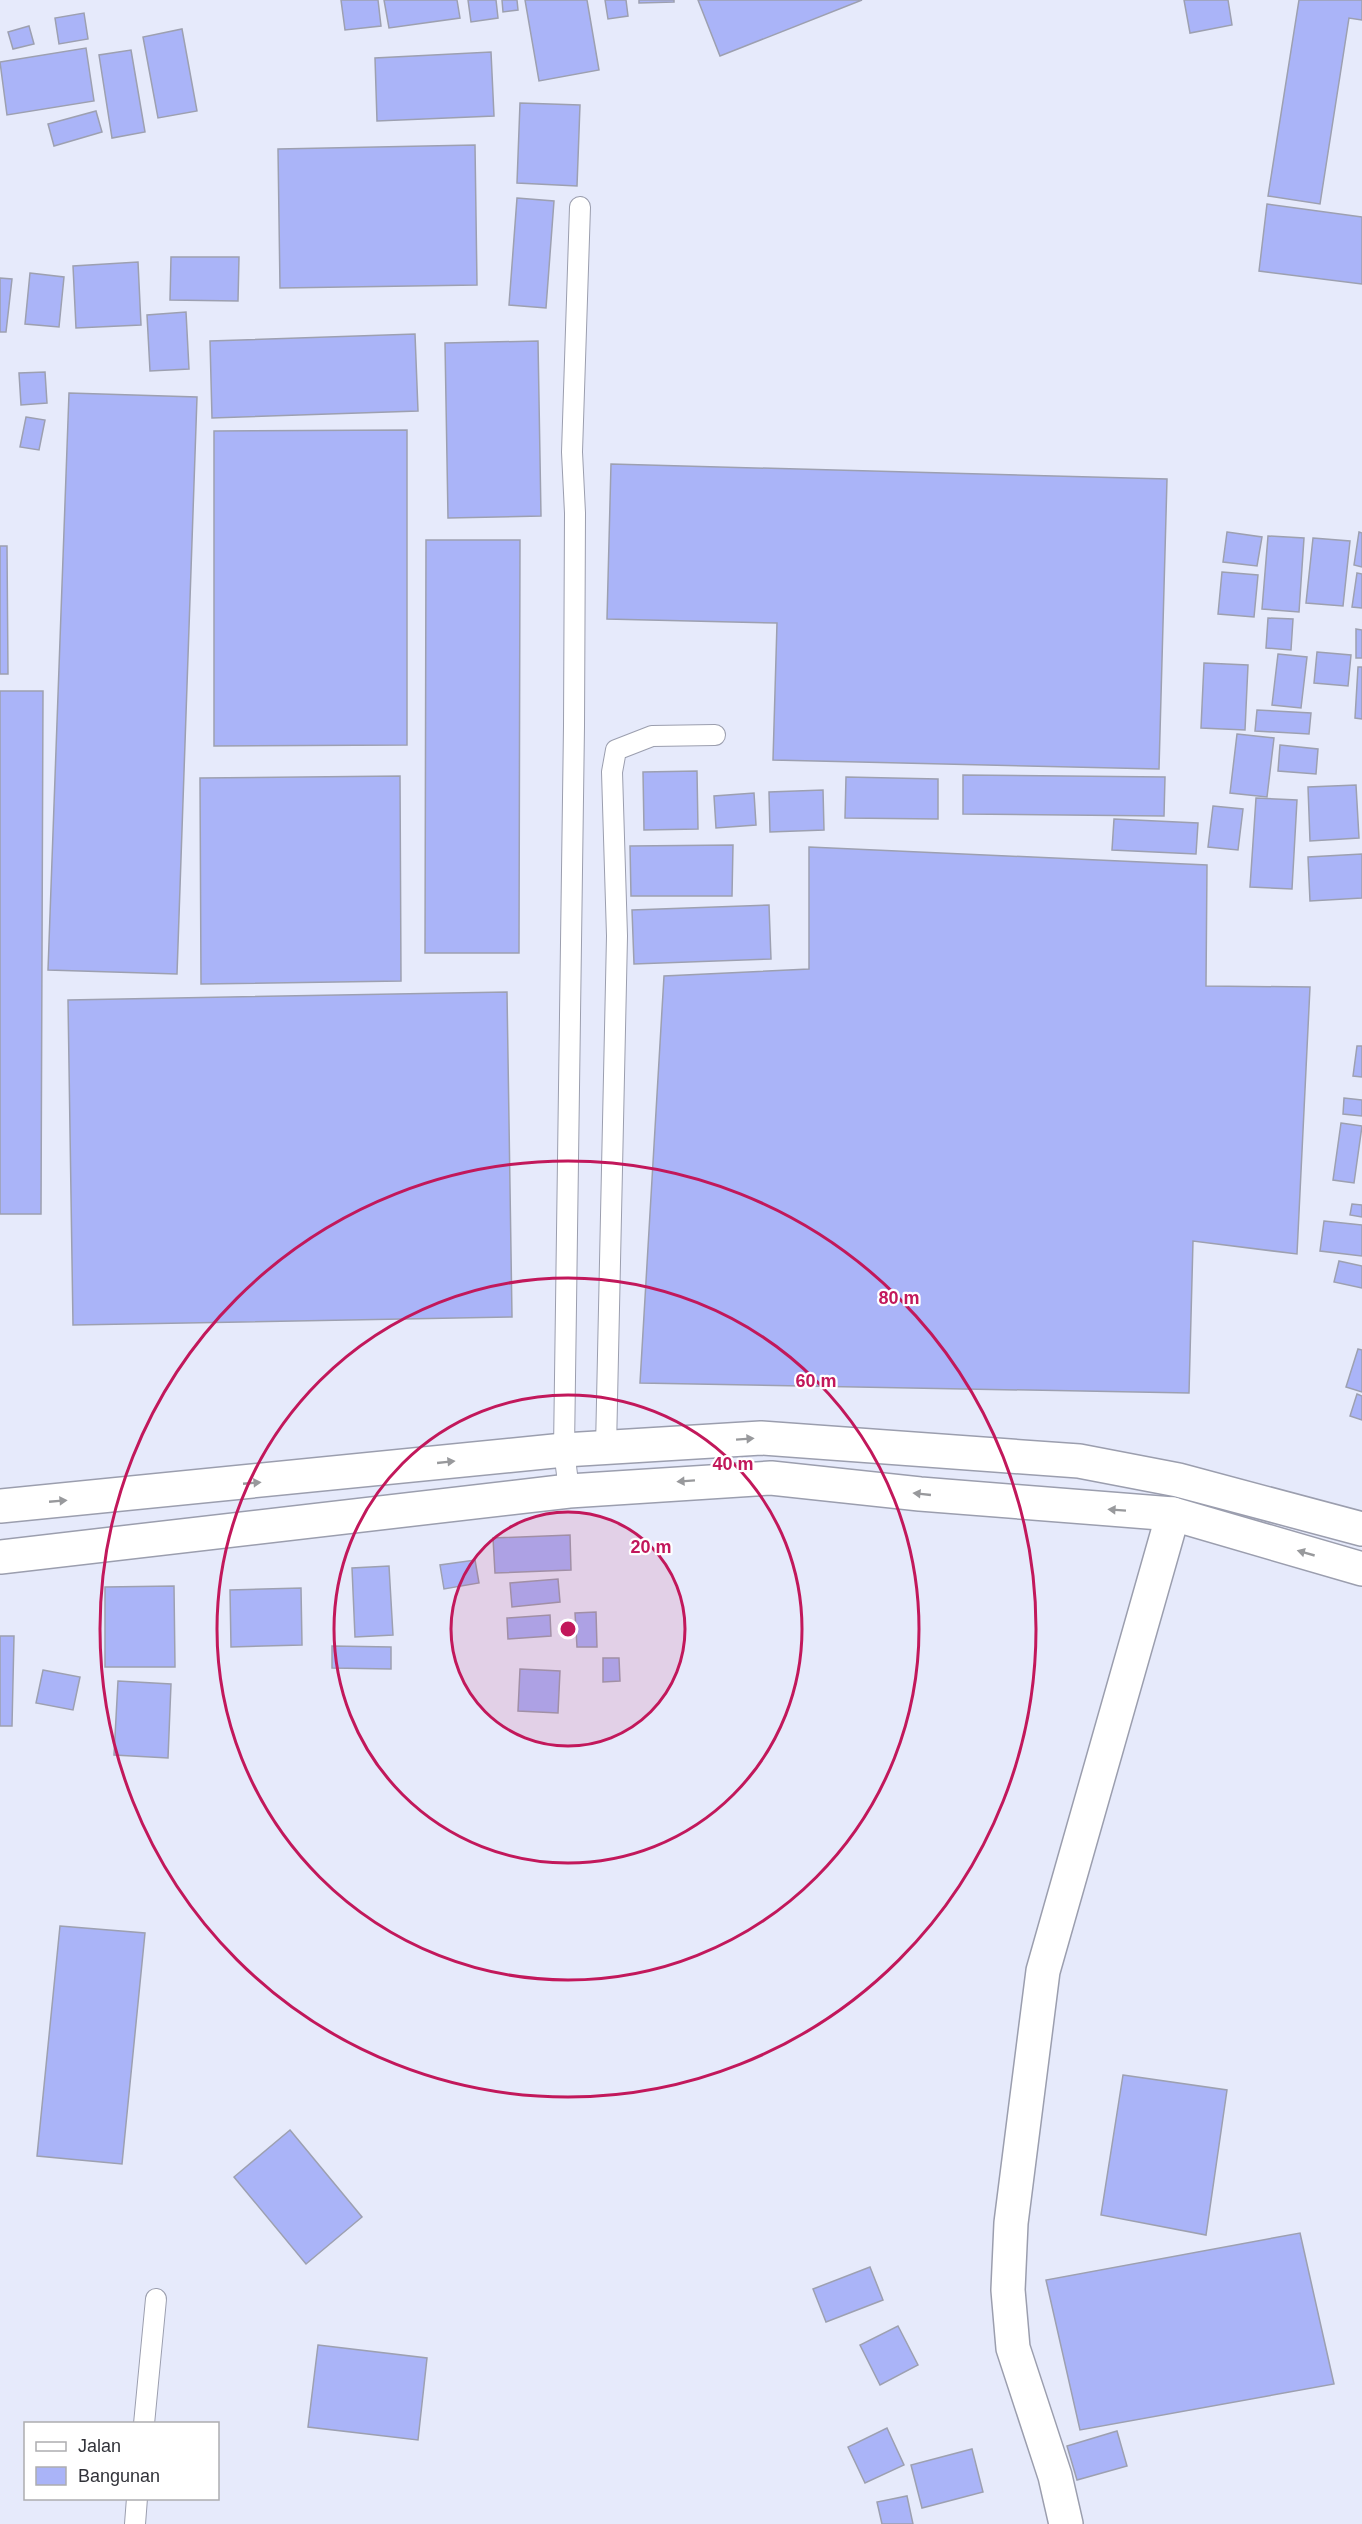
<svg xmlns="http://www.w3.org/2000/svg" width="1362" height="2524" viewBox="0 0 1362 2524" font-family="Helvetica,sans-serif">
<rect width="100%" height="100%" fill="#e6eafb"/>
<g fill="#aab4f8" stroke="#9da0b0" stroke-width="1.5">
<polygon points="341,0 378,0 381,26 345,30"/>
<polygon points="384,0 457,0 460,18 389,28"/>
<polygon points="468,0 496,0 498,18 471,22"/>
<polygon points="502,0 517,0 518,10 503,12"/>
<polygon points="525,0 587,0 599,70 539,81"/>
<polygon points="605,0 626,0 628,16 608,19"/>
<polygon points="639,0 674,0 674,2 639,3"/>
<polygon points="698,0 862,0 720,56"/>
<polygon points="1184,0 1228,0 1232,25 1190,33"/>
<polygon points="1299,0 1362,0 1362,20 1349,18 1320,204 1268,196"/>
<polygon points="84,13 88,39 59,44 55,18"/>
<polygon points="29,26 34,44 13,49 8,32"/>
<polygon points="182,29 197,111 158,118 143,37"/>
<polygon points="86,48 94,101 7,115 0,62"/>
<polygon points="131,50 145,132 112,138 99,55"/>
<polygon points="491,52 494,116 377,121 375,58"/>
<polygon points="520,103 580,105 577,186 517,183"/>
<polygon points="96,111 102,132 54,146 48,124"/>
<polygon points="475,145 477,285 280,288 278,149"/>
<polygon points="517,198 554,201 546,308 509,305"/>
<polygon points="1267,204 1362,217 1362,284 1259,271"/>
<polygon points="171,257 239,257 238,301 170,300"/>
<polygon points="138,262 141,325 76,328 73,266"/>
<polygon points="30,273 64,277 59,327 25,324"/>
<polygon points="0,278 12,279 6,332 0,332"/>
<polygon points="186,312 189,369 150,371 147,315"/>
<polygon points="415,334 418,411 212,418 210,341"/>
<polygon points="538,341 541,516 448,518 445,343"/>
<polygon points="45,372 47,403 21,405 19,373"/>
<polygon points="69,393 197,397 177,974 48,970"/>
<polygon points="26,417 45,420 39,450 20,447"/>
<polygon points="407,430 407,745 214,746 214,431"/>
<polygon points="611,464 1167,479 1159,769 773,760 777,623 607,619"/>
<polygon points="1227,532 1262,537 1257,566 1223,562"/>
<polygon points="1359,532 1362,533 1362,567 1354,565"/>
<polygon points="1268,536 1304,538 1299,612 1262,609"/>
<polygon points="1313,538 1350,541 1343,606 1306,603"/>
<polygon points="426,540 520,540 519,953 425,953"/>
<polygon points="0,546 7,546 8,674 0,674"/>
<polygon points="1222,572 1258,575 1254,617 1218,614"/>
<polygon points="1357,573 1362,574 1362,608 1352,607"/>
<polygon points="1268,618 1293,619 1291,650 1266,648"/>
<polygon points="1356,629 1362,630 1362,658 1356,658"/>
<polygon points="1317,652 1351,655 1348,686 1314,683"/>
<polygon points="1278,654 1307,657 1301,708 1272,705"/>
<polygon points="1204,663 1248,665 1245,730 1201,728"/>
<polygon points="1358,667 1362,667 1362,719 1355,718"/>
<polygon points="0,691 43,691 41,1214 0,1214"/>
<polygon points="1257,710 1311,713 1309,734 1255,731"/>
<polygon points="1237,734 1274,738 1267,797 1230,793"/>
<polygon points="1280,745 1318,749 1316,774 1278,771"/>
<polygon points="697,771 698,829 644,830 643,772"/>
<polygon points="963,775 1165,777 1164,816 963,814"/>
<polygon points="400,776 401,981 201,984 200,778"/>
<polygon points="846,777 938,779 938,819 845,818"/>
<polygon points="1356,785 1359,838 1310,841 1308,787"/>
<polygon points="823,790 824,830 770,832 769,792"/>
<polygon points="754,793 756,825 716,828 714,796"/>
<polygon points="1256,798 1297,800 1292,889 1250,887"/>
<polygon points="1213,806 1243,809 1238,850 1208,847"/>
<polygon points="1114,819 1198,823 1196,854 1112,850"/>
<polygon points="733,845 732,896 631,896 630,846"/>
<polygon points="809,847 1207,865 1206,986 1310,987 1297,1254 1193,1241 1189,1393 640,1383 664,976 809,969"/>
<polygon points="1362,854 1362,898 1310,901 1308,857"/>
<polygon points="769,905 771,959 634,964 632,910"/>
<polygon points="507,992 512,1317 73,1325 68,1000"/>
<polygon points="1357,1046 1362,1046 1362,1077 1353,1076"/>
<polygon points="1344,1098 1362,1100 1362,1116 1343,1114"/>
<polygon points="1341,1123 1362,1126 1354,1183 1333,1180"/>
<polygon points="1352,1204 1362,1205 1362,1217 1350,1215"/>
<polygon points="1324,1221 1362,1225 1362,1256 1320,1251"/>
<polygon points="1339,1261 1362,1266 1362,1288 1334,1282"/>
<polygon points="1358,1349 1362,1350 1362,1392 1346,1387"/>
<polygon points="1357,1394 1362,1396 1362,1420 1350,1416"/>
<polygon points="570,1535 571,1570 495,1573 493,1538"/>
<polygon points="475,1560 479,1583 444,1589 440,1565"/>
<polygon points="389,1566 393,1635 355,1637 352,1568"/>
<polygon points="558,1579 560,1602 512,1607 510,1583"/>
<polygon points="174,1586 175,1667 105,1667 105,1587"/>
<polygon points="301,1588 302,1645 231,1647 230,1590"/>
<polygon points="596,1612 597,1647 577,1647 575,1613"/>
<polygon points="550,1615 551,1636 508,1639 507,1618"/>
<polygon points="0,1636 14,1636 12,1726 0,1726"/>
<polygon points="332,1646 391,1647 391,1669 332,1668"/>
<polygon points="603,1658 619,1658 620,1681 603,1682"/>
<polygon points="520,1669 560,1671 558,1713 518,1711"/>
<polygon points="43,1670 80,1677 73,1710 36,1703"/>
<polygon points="118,1681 171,1684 168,1758 114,1755"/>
<polygon points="60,1926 145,1933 122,2164 37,2156"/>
<polygon points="1123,2075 1227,2090 1206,2235 1101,2215"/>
<polygon points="290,2130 362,2217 306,2264 234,2177"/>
<polygon points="1300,2233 1334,2384 1080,2430 1046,2280"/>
<polygon points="870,2267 883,2300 826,2322 813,2289"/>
<polygon points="898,2326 918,2365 880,2385 860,2345"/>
<polygon points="318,2345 427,2358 418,2440 308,2427"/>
<polygon points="887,2428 904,2465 865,2483 848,2447"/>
<polygon points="1117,2431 1127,2466 1077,2480 1067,2446"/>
<polygon points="972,2449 983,2492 922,2508 911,2465"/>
<polygon points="907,2496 913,2524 882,2524 877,2502"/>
</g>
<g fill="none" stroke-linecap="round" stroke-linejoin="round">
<defs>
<g id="service">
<polyline points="606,1448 617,936 612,772 616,750 652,736 715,735"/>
<polyline points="569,1491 564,1450 574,726 575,513 572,452 580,207"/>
<polyline points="144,2424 156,2299"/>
<polyline points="135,2524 137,2498"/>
</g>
<polyline id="minor" points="1066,2524 1055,2476 1013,2348 1008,2290 1011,2223 1043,1971 1173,1514"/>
<g id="tertiary">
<polyline points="0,1506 564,1450 761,1438 1079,1461 1178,1480 1362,1529"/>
<polyline points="0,1557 569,1491 771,1478 920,1494 1173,1514 1362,1569"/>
</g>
</defs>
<use href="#service" stroke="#9b9eae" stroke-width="22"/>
<use href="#minor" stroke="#9b9eae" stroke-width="36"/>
<use href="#tertiary" stroke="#9b9eae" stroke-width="36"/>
<use href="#service" stroke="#fff" stroke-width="20"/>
<use href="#minor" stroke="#fff" stroke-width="33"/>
<use href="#tertiary" stroke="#fff" stroke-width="33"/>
</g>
<defs><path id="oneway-solid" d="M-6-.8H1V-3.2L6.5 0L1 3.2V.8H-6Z" transform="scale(1.5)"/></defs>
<g fill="#98999c">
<use href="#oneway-solid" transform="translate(745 1439) rotate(-4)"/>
<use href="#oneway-solid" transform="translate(446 1462) rotate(-6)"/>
<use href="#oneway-solid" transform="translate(686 1481) rotate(176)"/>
<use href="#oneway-solid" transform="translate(252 1483) rotate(-5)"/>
<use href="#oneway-solid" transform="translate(922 1494) rotate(-174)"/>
<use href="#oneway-solid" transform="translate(58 1501) rotate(-5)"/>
<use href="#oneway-solid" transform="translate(1117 1510) rotate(-176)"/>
<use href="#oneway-solid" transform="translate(1306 1553) rotate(-164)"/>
</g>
<circle cx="568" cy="1629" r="117" fill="#c2185b" fill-opacity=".12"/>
<g fill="none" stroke="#c2185b" stroke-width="3">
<circle cx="568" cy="1629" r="117"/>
<circle cx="568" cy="1629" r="234"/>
<circle cx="568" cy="1629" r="351"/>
<circle cx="568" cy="1629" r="468"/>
</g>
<circle cx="568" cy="1629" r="9" fill="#c2185b" stroke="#fff" stroke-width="3"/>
<g font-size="18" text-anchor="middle" font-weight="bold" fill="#c2185b" stroke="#fff" stroke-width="4.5" stroke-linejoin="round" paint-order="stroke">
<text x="899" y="1304">80 m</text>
<text x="816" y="1387">60 m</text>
<text x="733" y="1470">40 m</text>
<text x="651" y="1553">20 m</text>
</g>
<rect x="24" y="2422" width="195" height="78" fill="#ffffff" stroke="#adadb0" stroke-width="1.5"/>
<rect x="36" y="2442" width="30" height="9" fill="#ffffff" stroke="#adadb0" stroke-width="1.5"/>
<text x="78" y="2452" font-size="18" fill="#32333a">Jalan</text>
<rect x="36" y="2467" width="30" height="18" fill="#aab4f8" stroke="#adadb0" stroke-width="1.5"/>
<text x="78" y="2482" font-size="18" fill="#32333a">Bangunan</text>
</svg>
